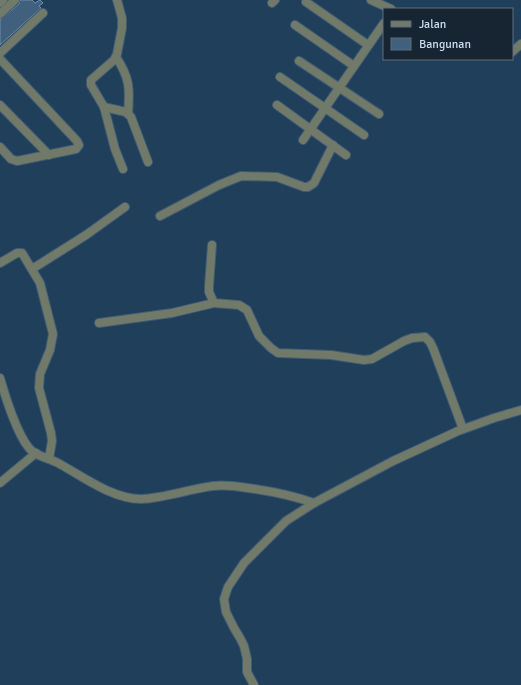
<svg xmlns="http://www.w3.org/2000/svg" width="521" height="685" viewBox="0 0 521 685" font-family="Signika,sans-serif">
<rect width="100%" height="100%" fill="#203f5b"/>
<polygon fill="#40607e" stroke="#6d8fae" points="20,0 32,0 35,3 40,0 43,3 39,6 41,8 0,45 0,20 19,4"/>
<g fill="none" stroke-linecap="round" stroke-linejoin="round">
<defs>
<g id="minor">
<polyline points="117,0 122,18 122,28 117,54 114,60 91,80 91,85 104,107 115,149 123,169"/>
<polyline points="371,0 391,9"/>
<polyline points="306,2 368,45"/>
<polyline points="0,3 3,0"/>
<polyline points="272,3 275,0"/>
<polyline points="0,14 15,0"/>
<polyline points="295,25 354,66"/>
<polyline points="512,52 521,44"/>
<polyline points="0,53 43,13"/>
<path d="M116,57C130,78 130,89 128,114"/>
<polyline points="0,59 77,141 79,145 76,149 17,161 11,159 0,147"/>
<polyline points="299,61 379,114"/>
<polyline points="280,77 364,135"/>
<polyline points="0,105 49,155"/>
<polyline points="277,105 346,155"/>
<polyline points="104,107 126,112 131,117 148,162"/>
<polyline points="303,140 384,23"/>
<polyline points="160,216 219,185 241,176 277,177 304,187 308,187 314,183 333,145"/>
<polyline points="212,245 209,286 209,292 214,303 239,305 247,310 259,336 271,348 278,353 331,355 364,360 372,359 404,341 412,338 425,337 430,342 433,348 463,429"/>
<polyline points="0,263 17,253 22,253 40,283 53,334 50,350 40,374 39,388 51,433 52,441 49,459"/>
<polyline points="32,269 86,235 125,207"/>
<polyline points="99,323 172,313 214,303"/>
<path d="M0,378C5,396 17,434 29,448C35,456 49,458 58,463C82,476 112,499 141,499C165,498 189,489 213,486C227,484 240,487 255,489C275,492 294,496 314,503"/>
<polyline points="0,483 36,453"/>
<polyline points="254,685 247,672 247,659 244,646 240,638 234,628 226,612 224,599 228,587 244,563 286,521 314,503 393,461 458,431 494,418 521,410"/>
</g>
</defs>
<use href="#minor" stroke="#3f5b75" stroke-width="10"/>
<use href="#minor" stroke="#717968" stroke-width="8"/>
</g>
<rect x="383" y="8" width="130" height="52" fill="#172532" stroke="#5f6f7d"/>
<rect x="391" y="21" width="20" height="6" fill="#717968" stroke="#5f6f7d"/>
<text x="419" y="28" font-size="12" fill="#cbddee">Jalan</text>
<rect x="391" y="38" width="20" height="12" fill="#40607e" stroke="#5f6f7d"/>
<text x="419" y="48" font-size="12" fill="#cbddee">Bangunan</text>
</svg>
